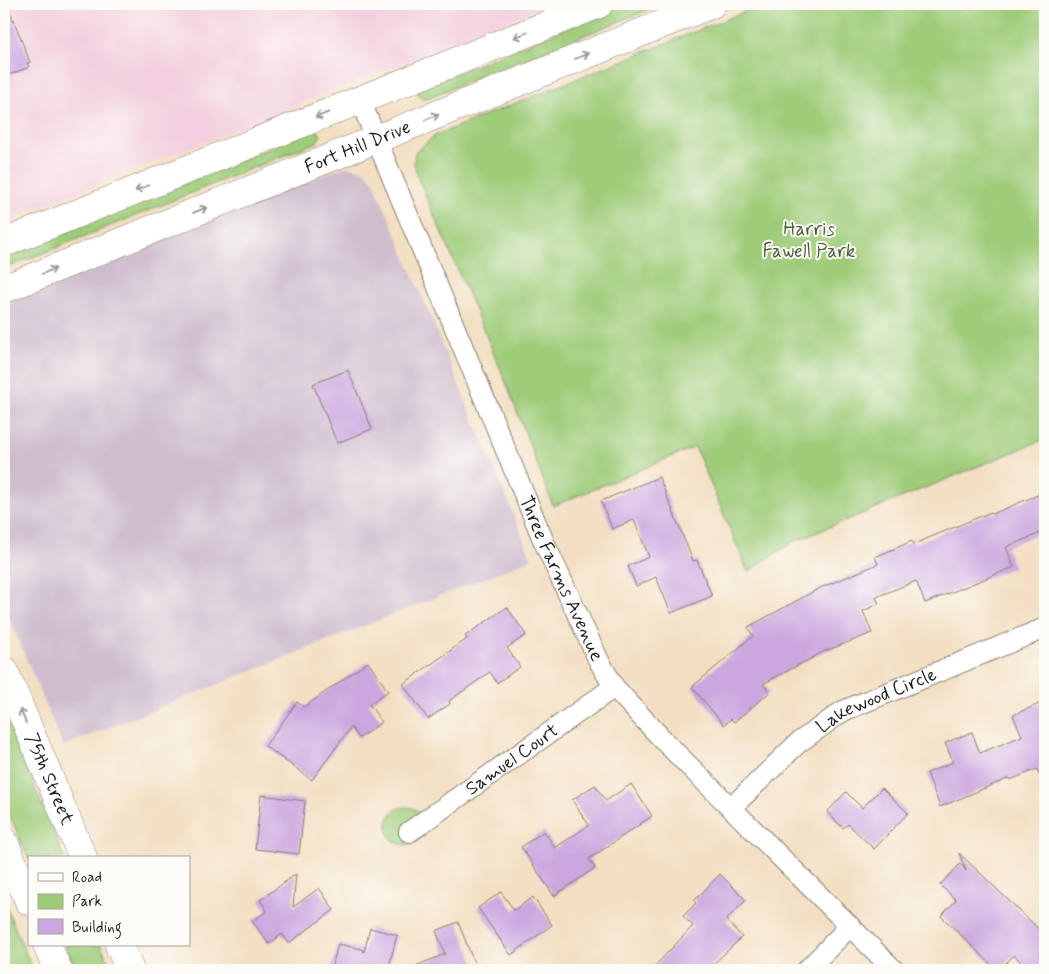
<svg xmlns="http://www.w3.org/2000/svg" width="1049" height="974" viewBox="0 0 1049 974" font-family="Mynerve,sans-serif">
<rect width="100%" height="100%" fill="#fdfcf7"/>
<filter id="ink" filterUnits="userSpaceOnUse"><feTurbulence type="fractalNoise" baseFrequency=".02" numOctaves="2"/><feDisplacementMap in="SourceGraphic" scale="10" xChannelSelector="R" yChannelSelector="G"/><feConvolveMatrix kernelMatrix="1 2 1 2 8 2 1 2 1" color-interpolation-filters="sRGB"/></filter>
<filter id="wash" filterUnits="userSpaceOnUse"><feTurbulence type="fractalNoise" baseFrequency=".0096" numOctaves="4" result="noise"/><feDisplacementMap in="SourceGraphic" scale="20" xChannelSelector="R" yChannelSelector="G"/><feGaussianBlur stdDeviation="1.12" result="paint"/><feColorMatrix in="noise" values="0 0 0 0 0 0 0 0 0 0 0 0 0 0 0 0 0 1.4 0 .05"/><feComposite in="paint" operator="in"/></filter>
<g filter="url(#wash)">
<rect width="100%" height="100%" fill="#f3dfc2"/>
<polygon fill="#f3cfdf" points="4,4 552,4 4,221"/>
<polygon fill="#cfbdce" points="344,167 353,167 366,172 374,182 532,559 63,746 4,606 4,304"/>
<g fill="#9fcc79" stroke="#5e744a">
<polygon points="625,4 663,4 427,98 421,98 418,95 418,89"/>
<polygon points="764,4 1045,4 1045,439 793,542 748,572 695,447 553,506 503,375 417,176 414,163 415,152 436,135"/>
<polygon points="316,129 321,135 317,142 4,269 4,258"/>
<polygon points="4,715 57,840 64,858 29,858 29,860 4,802"/>
<circle cx="406" cy="826" r="19"/>
<polygon points="4,902 33,970 4,970"/>
<polygon points="65,945 101,945 112,970 76,970"/>
</g>
<g id="blocks">
<g fill="#cba6df">
<polygon points="4,4 7,4 30,62 27,63 29,67 4,77"/>
<polygon points="348,370 372,429 337,443 313,384"/>
<polygon points="659,477 693,561 697,560 712,596 671,613 656,577 636,586 628,566 649,557 634,520 612,529 601,501"/>
<polygon points="1045,492 1045,531 1006,547 1014,567 925,603 916,581 876,597 879,604 863,611 872,633 823,652 763,684 770,692 734,722 731,719 724,725 692,687 753,636 748,627 820,588 878,564 875,557 912,541 914,544 991,512 992,514"/>
<polygon points="507,607 526,635 507,648 520,667 497,683 490,672 449,701 450,704 428,719 403,684 467,639 465,636"/>
<polygon points="368,662 388,691 369,704 382,722 359,738 351,727 312,780 265,746 297,702 304,707"/>
<polygon points="1039,704 1045,720 1045,789 1037,769 1010,780 1009,778 940,807 927,773 953,762 945,743 972,732 980,753 1022,736 1013,715"/>
<polygon points="631,784 652,816 589,859 595,868 554,896 521,847 544,831 555,848 589,825 572,800 595,785 606,801"/>
<polygon points="882,788 908,813 874,849 848,824 843,828 827,812 846,792 862,808"/>
<polygon points="261,795 305,801 299,854 255,849"/>
<polygon points="959,853 1045,935 1045,964 1039,970 1029,970 1014,955 999,970 997,970 941,916 956,900 940,885 960,864 966,871"/>
<polygon points="296,874 293,907 319,888 334,910 289,943 282,934 269,944 252,921 267,911 260,900"/>
<polygon points="720,874 746,900 726,920 742,937 707,970 651,970 693,926 683,916 696,903 694,901"/>
<polygon points="501,892 514,910 533,897 552,925 511,955 478,908"/>
<polygon points="458,922 477,970 406,970 445,954 436,931"/>
<polygon points="370,928 397,935 388,970 331,970 338,944 362,949 364,952"/>
</g>
</g>
</g>
<g filter="url(#ink)">
<use href="#blocks" fill-opacity="0" stroke="#887e6f" stroke-width="1"/>
<g fill="none" stroke-linecap="round" stroke-linejoin="round">
<defs>
<g id="street">
<path id="s1" d="M360,100L544,542L599,661L614,687L665,742L894,970"/>
<path id="s2" d="M732,807L798,743L843,711L1045,628"/>
<path id="s3" d="M409,832L614,687"/>
<polyline points="807,970 850,926"/>
</g>
<g id="secondary">
<polyline points="4,243 599,4"/>
<path id="s4" d="M4,289L712,4"/>
<path id="s5" d="M4,670L83,858"/>
<polyline points="4,842 29,901"/>
<polyline points="47,945 58,970"/>
<polyline points="119,945 130,970"/>
</g>
</defs>
<use href="#street" stroke="#887e6f" stroke-width="22"/>
<use href="#secondary" stroke="#887e6f" stroke-width="29"/>
<use href="#street" stroke="#fff" stroke-width="20"/>
<use href="#secondary" stroke="#fff" stroke-width="28"/>
</g>
<defs><path id="oneway-shaft" d="M-6 0H5M1.5-3L5.5 0L1.5 3" fill="none" stroke-width="1.6" stroke-linecap="round" stroke-linejoin="round" transform="scale(1.25)"/></defs>
<g stroke="#999">
<use href="#oneway-shaft" transform="translate(521 35) rotate(158)"/>
<use href="#oneway-shaft" transform="translate(582 56) rotate(-22)"/>
<use href="#oneway-shaft" transform="translate(322 115) rotate(158)"/>
<use href="#oneway-shaft" transform="translate(432 117) rotate(-22)"/>
<use href="#oneway-shaft" transform="translate(142 188) rotate(158)"/>
<use href="#oneway-shaft" transform="translate(200 210) rotate(-22)"/>
<use href="#oneway-shaft" transform="translate(49 271) rotate(-22)"/>
<use href="#oneway-shaft" transform="translate(23 716) rotate(-113)"/>
</g>
</g>
<g text-anchor="middle" dominant-baseline="central" stroke-width="4" stroke-linejoin="round" paint-order="stroke">
<g font-size="19" fill="#1c1c1c" stroke="#fdfcf7">
<text stroke="none"><textPath href="#s4" startOffset="381">Fort Hill Drive</textPath></text>
<text stroke="none"><textPath href="#s1" startOffset="519">Three Farms Avenue</textPath></text>
<text stroke="none"><textPath href="#s2" startOffset="182">Lakewood Circle</textPath></text>
<text stroke="none"><textPath href="#s3" startOffset="126">Samuel Court</textPath></text>
<text stroke="none"><textPath href="#s5" startOffset="118">75th Street</textPath></text>
</g>
<g font-size="19" fill="#4a5a3d" stroke="#fdfcf7">
<text x="809" y="229">Harris<tspan x="809" dy="22">Fawell Park</tspan></text>
</g>
</g>
<rect width="1049" height="974" fill="none" stroke="#fdfcf7" stroke-width="20"/>
<rect x="28" y="856" width="162" height="90" fill="#fdfcf7" stroke="#a3a29f"/>
<rect x="38" y="873" width="25" height="8" fill="#ffffff" stroke="#a3a29f"/>
<text x="72" y="882" font-size="15" fill="#1c1c1c">Road</text>
<rect x="38" y="894" width="25" height="15" fill="#9fcc79" stroke="#a3a29f"/>
<text x="72" y="906" font-size="15" fill="#1c1c1c">Park</text>
<rect x="38" y="919" width="25" height="15" fill="#cba6df" stroke="#a3a29f"/>
<text x="72" y="932" font-size="15" fill="#1c1c1c">Building</text>
</svg>
